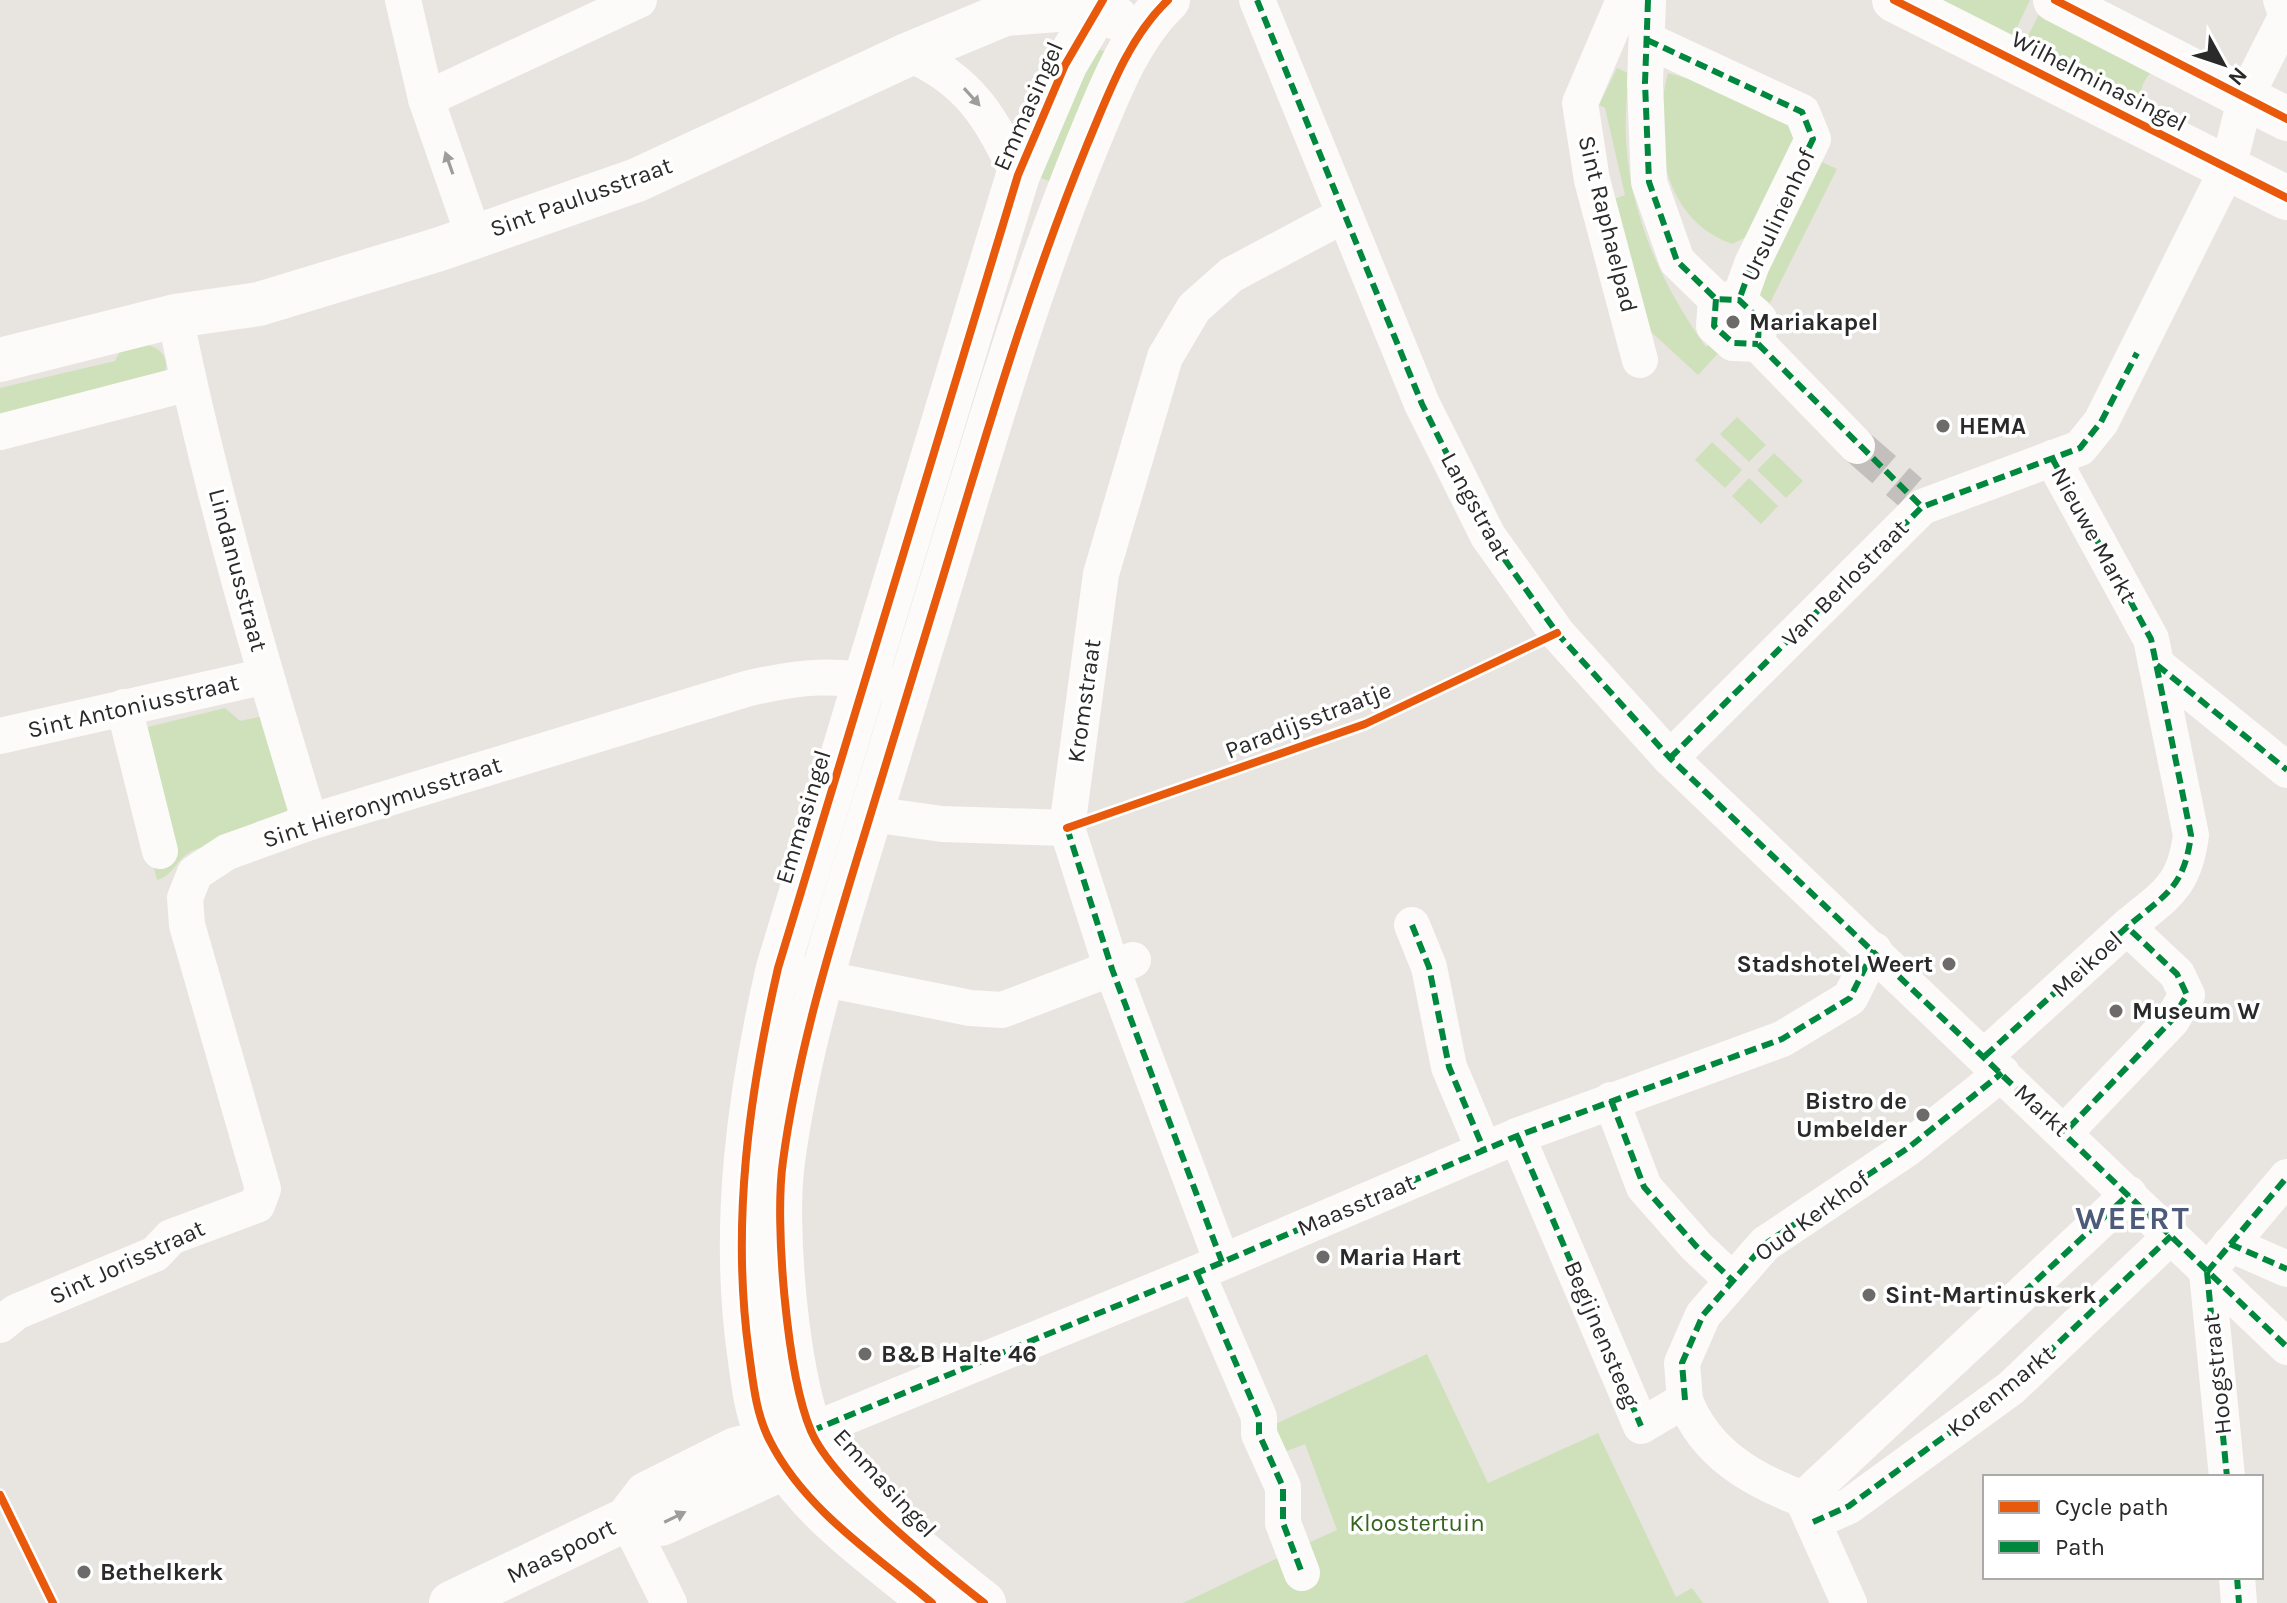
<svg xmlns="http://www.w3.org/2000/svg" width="2287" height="1603" viewBox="0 0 2287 1603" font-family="Karla,sans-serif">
<rect width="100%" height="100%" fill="#e8e4e0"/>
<g fill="#cfe1bb">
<polygon points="1925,0 2030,0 2010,42"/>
<path d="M2045,2L2163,63C2144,76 2139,86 2140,109L2022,48Z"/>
<polygon points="1083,44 1110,53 1055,183 1030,174"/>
<path d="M1617,68L1630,74C1613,174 1648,266 1706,347L1713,341L1722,349L1698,375L1636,318L1606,202L1625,195L1605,108L1599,105Z"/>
<path d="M1668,73C1715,86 1759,102 1797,132L1748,236L1732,244C1662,219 1651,137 1668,73Z"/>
<polygon points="1822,162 1837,169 1770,303 1757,294"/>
<path d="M141,344C160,345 171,358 164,377L0,418V388L115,361L122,348Z"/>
<polygon points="1737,417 1766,445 1749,462 1720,434"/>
<polygon points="1712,442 1742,470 1725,488 1695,460"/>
<polygon points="1774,453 1803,481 1786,498 1757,470"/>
<polygon points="1749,478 1778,506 1761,524 1732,496"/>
<path d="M225,708L240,721L268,715L289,808C273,837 223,838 194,850C177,857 174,876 157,880L151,857L142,735L148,727Z"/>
<polygon points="1427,1354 1488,1483 1598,1433 1676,1597 1692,1588 1703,1603 1183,1603 1278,1558 1288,1583 1309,1574 1299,1547 1337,1530 1305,1444 1282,1453 1269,1427"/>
</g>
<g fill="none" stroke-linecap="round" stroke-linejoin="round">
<polyline stroke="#c2bfbc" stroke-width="36" stroke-dasharray="36 18" stroke-linecap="butt" points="1857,446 1910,492"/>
<g stroke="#fcfbfa" stroke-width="36">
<polyline points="403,0 426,99 474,237"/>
<polyline points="1257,0 1422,404 1488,536 1557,633 1670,758 2287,1347"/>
<polyline points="1624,0 1580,103 1592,180 1640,360"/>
<polyline points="1648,0 1645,83 1649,182 1677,261 1716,299 1739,300 1759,319 1758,344 1857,446"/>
<polyline points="1647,40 1802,112 1813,139 1752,264 1739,300"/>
<path d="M909,54C968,79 992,118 1018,175"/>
<polyline points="426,99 639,0"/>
<polyline points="1716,299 1714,326 1733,343 1758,344"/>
<path d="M175,316C210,487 259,655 310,822"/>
<polyline points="0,432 189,383"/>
<path d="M2052,458L2151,639L2191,835C2184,888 2166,894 2127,927"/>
<polyline points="2157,665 2287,770"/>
<polyline points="124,707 160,851"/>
<polyline points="0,736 266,676"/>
<polyline points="1670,758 1922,507 2080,448 2101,422 2228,168 2246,96 2287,15 2281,0"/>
<polyline points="871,814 942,824 1067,828"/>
<polyline points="1412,925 1429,967 1449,1067 1484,1150"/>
<polyline points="795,973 970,1008 1002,1010 1133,960"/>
<polyline points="1985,1056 2127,927 2177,974 2187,995 2172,1020 2065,1132"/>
<polyline points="1611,1100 1644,1187 1696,1246 1732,1280"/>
<path d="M1517,1136L1641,1426L1685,1400C1705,1453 1752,1480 1803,1499"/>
<polyline points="2230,1244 2287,1269"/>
<polyline points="1222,1262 1112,969 1067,828 1101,574 1165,357 1194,308 1231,275 1344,215"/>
<polyline points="2207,1272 2227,1477"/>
<polyline points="2207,1272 2287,1177"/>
<polyline points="1197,1273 1259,1417 1259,1434 1283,1487 1283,1523 1302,1573"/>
<path d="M0,1325L16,1312L155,1254L171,1237L257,1205L263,1189L187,925L185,898L195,873L227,852L310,822L746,689C800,676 836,673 892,685"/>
<polyline points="1685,1400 1682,1363 1703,1315 1765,1244 1908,1148 2002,1073"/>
<polyline points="811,1431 1197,1273 1517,1136 1782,1039 1850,998 1874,950"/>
<polyline points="1803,1499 2129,1194"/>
<polyline points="1803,1500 1849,1603"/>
<polyline points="627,1519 669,1603"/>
<polyline points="1813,1522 1849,1506 2011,1388 2171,1236"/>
<polyline points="2237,1577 2239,1603"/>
</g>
<g stroke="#fcfbfa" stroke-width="44">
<polyline points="1894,0 2287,198"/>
<polyline points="2055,0 2287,119"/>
<polyline points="0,360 175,316 259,304 440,249 637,180 909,54 1005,14 1097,7 1116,18"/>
<polyline points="627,1519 661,1524 786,1467 803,1443"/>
<polyline points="451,1603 627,1519 646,1494 736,1449 797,1434"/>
<path d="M932,1603C875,1555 805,1510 770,1441C756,1415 753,1382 749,1353C731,1224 749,1094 778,968L1018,175L1065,65L1103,0"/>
<path d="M984,1603C938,1567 833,1483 811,1431C787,1374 774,1223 783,1161C799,1042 836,928 871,813C893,743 914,673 935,603C982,449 1026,294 1087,145C1108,95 1128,38 1168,0"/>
</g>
<g stroke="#00873e" stroke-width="6" stroke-dasharray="12 6" stroke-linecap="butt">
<polyline points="1257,0 1422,404 1488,536 1557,633 1670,758 2287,1347"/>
<polyline points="1648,0 1645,83 1649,182 1677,261 1716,299 1739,300 1759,319 1758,344 1922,507"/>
<polyline points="1647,40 1802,112 1813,139 1752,264 1739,300"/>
<polyline points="1716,299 1714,326 1733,343 1758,344"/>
<path d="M2052,458L2151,639L2191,835C2184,888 2166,894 2127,927"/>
<polyline points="2157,665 2287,770"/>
<polyline points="1670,758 1922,507 2080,448 2101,422 2137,353"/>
<polyline points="1067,828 1112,969 1222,1262"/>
<polyline points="1412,925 1429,967 1449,1067 1484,1150"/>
<polyline points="1985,1056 2127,927 2177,974 2187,995 2172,1020 2065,1132"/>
<polyline points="1611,1100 1644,1187 1696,1246 1732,1280"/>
<polyline points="1517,1136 1641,1426"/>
<polyline points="2230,1244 2287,1269"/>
<polyline points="2207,1272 2227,1477"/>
<polyline points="2207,1272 2287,1177"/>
<polyline points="1197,1273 1259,1417 1259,1434 1283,1487 1283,1523 1302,1573"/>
<polyline points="2023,1293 2129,1194"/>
<polyline points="1685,1400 1682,1363 1703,1315 1765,1244 1908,1148 2002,1073"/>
<polyline points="811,1431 1197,1273 1517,1136 1782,1039 1850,998 1874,950"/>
<polyline points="1813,1522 1849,1506 2011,1388 2171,1236"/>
<polyline points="2237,1577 2239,1603"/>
</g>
<defs>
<g id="cycleway">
<polyline points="1894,0 2287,198"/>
<polyline points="2055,0 2287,119"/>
<polyline points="1067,828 1365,724 1557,633"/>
<polyline points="0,1495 53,1603"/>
<path d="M932,1603C875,1555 805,1510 770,1441C756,1415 753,1382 749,1353C731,1224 749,1094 778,968L1018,175L1065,65L1103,0"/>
<path d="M984,1603C938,1567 833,1483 811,1431C787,1374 774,1223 783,1161C799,1042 836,928 871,813C893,743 914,673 935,603C982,449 1026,294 1087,145C1108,95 1128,38 1168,0"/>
</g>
</defs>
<use href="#cycleway" stroke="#fff" stroke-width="13"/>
<use href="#cycleway" stroke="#e8590c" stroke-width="8"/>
</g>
<defs><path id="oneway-solid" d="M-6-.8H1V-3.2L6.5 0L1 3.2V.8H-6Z" transform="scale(2)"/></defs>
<g fill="#9e9d9c">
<use href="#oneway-solid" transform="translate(972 97) rotate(48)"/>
<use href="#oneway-solid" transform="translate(449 163) rotate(-109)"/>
<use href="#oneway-solid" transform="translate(675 1517) rotate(-26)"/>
</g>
<g fill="#6c6b6a" stroke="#fff" stroke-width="3">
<circle cx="1733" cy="322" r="8"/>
<circle cx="1943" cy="426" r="8"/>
<circle cx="1949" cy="964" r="8"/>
<circle cx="2116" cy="1011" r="8"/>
<circle cx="1923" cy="1115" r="8"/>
<circle cx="1323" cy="1257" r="8"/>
<circle cx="1869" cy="1295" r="8"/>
<circle cx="865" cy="1354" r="8"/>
<circle cx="84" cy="1572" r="8"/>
</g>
<g text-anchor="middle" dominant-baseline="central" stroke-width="7" stroke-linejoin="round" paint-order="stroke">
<g font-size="24" fill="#2a2a2a" stroke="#fff">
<text transform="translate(2099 81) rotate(27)">Wilhelminasingel</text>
<text transform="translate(1028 106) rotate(-66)">Emmasingel</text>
<text transform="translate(581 197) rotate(-20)">Sint Paulusstraat</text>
<text transform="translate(1778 215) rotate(-65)">Ursulinenhof</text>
<text transform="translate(1608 224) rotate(76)">Sint Raphaelpad</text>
<text transform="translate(1476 506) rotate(61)">Langstraat</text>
<text transform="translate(2094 535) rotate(61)">Nieuwe Markt</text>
<text transform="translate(238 570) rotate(75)">Lindanusstraat</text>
<text transform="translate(1845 583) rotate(-45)">Van Berlostraat</text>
<text transform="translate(1084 701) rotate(-82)">Kromstraat</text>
<text transform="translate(133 706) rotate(-13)">Sint Antoniusstraat</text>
<text transform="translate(1308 720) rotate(-21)">Paradijsstraatje</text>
<text transform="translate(382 802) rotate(-18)">Sint Hieronymusstraat</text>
<text transform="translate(803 817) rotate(-73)">Emmasingel</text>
<text transform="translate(2087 964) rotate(-42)">Meikoel</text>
<text transform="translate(2042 1110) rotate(43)">Markt</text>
<text transform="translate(1356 1205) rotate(-23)">Maasstraat</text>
<text transform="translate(1812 1216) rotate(-36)">Oud Kerkhof</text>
<text transform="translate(127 1262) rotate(-25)">Sint Jorisstraat</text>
<text transform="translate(1602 1334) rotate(67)">Begijnensteeg</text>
<text transform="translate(2217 1374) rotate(-96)">Hoogstraat</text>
<text transform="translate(2001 1391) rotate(-39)">Korenmarkt</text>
<text transform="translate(885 1483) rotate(47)">Emmasingel</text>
<text transform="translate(561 1551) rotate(-26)">Maaspoort</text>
</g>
<g font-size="24" font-weight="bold" fill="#2a2a2a" stroke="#fff" text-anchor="start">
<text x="1749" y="322">Mariakapel</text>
<text x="1959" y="426">HEMA</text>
<text x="1933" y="964" text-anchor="end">Stadshotel Weert</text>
<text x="2132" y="1011">Museum W</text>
<text x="1907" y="1101" text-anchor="end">Bistro de<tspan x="1907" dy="28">Umbelder</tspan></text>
<text x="1339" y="1257">Maria Hart</text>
<text x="1885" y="1295">Sint-Martinuskerk</text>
<text x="881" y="1354">B&amp;B Halte 46</text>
<text x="100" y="1572">Bethelkerk</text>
</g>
<g font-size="24" fill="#35641e" stroke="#fff">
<text x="1417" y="1523">Kloostertuin</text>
</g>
<g font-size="32" font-weight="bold" letter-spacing="2" fill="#4d5a79" stroke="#fff">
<text x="2133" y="1218">WEERT</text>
</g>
</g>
<rect x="1983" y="1475" width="280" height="104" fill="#ffffff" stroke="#aaaaaa" stroke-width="2"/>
<rect x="1999" y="1501" width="40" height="12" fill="#e8590c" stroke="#aaaaaa" stroke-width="2"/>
<text x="2055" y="1515" font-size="24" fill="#2a2a2a">Cycle path</text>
<rect x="1999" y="1541" width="40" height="12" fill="#00873e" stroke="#aaaaaa" stroke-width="2"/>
<text x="2055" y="1555" font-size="24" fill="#2a2a2a">Path</text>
<g transform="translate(2223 64) rotate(130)" stroke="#ffffff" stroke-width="6" paint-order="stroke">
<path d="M0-6L14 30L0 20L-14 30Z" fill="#2a2a2a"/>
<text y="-12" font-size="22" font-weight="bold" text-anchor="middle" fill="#2a2a2a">N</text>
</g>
</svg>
